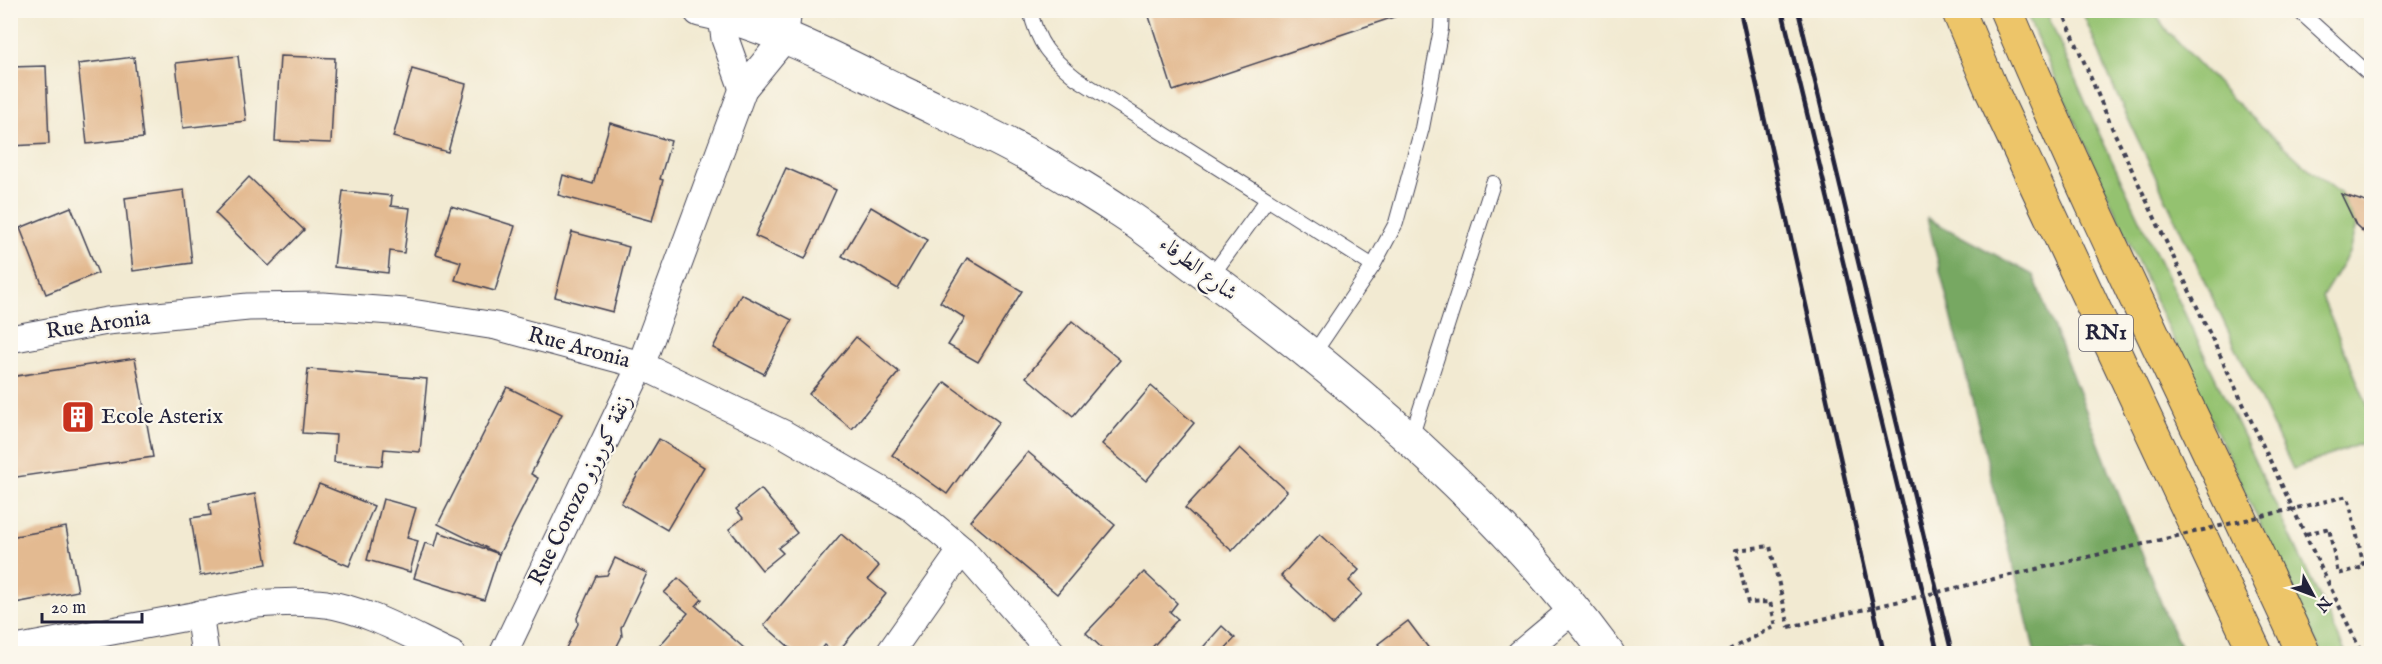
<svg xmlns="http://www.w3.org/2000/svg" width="2382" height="664" viewBox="0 0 2382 664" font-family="'IM FELL English',Amiri,serif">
<rect width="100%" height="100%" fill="#fbf7ec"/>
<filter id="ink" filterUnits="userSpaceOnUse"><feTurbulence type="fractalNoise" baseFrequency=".0167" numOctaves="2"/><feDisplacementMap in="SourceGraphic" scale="12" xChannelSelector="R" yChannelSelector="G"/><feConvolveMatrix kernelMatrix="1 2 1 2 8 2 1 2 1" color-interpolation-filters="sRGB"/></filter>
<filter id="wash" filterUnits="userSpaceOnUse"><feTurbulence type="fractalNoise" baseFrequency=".008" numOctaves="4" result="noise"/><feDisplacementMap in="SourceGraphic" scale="24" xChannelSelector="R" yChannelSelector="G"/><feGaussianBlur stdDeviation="1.35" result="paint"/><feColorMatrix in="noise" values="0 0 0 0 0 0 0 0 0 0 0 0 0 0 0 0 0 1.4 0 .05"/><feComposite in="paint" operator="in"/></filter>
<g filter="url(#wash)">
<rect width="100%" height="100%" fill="#f2ead2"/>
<g fill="#94c270" stroke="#5b7256" stroke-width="1.5">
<polygon points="2025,11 2046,11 2098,131 2346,653 2321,653 2165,322"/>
<polygon points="2082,11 2153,11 2168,32 2231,98 2303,164 2341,194 2356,225 2349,253 2322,297 2371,414 2371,440 2293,469 2116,93"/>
</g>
<polygon fill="#77a862" stroke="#4c654e" stroke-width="1.5" points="1927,218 2033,275 2169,623 2184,653 2035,653"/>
<g id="blocks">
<g fill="#e3ba91">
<polygon points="1147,10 1412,10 1412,11 1173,91"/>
<polygon points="238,56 246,121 183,128 176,63"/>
<polygon points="280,56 335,58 331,143 275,141"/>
<polygon points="134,57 143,138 87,144 78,64"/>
<polygon points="46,66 49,144 10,146 10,67"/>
<polygon points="412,69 466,84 448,152 393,137"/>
<polygon points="610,123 671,141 660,179 663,180 652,221 558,195 563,175 593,184"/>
<polygon points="786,168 836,190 805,259 755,236"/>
<polygon points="249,177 304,230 269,266 215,213"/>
<polygon points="184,190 192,263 133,271 125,198"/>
<polygon points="343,191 392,196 391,206 410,208 404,253 390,251 388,273 334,267"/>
<polygon points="2341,194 2372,204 2372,240 2356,225"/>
<polygon points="451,206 515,226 495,291 455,280 461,262 436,254"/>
<polygon points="71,207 98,273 46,294 20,228"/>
<polygon points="871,207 927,240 898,289 842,256"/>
<polygon points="572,232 629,247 613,312 555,297"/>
<polygon points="967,258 1022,291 978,362 948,345 965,318 940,302"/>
<polygon points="741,294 792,320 764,374 713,348"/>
<polygon points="1072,321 1120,360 1073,416 1026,377"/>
<polygon points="856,337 899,372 852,429 809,394"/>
<polygon points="135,358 153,457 10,478 10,377"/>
<polygon points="308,369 427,379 420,452 384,449 382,466 334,462 336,435 302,433"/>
<polygon points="945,382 999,422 947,494 892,455"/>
<polygon points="1151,386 1194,423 1146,481 1102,444"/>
<polygon points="507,387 562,414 531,474 538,478 499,554 438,524"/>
<polygon points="659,439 704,467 667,530 621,503"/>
<polygon points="1240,448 1287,491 1232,551 1185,508"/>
<polygon points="1028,452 1115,525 1057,594 970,521"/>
<polygon points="319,484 374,506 349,566 294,543"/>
<polygon points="761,489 797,533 778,548 783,553 762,570 729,529 743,518 736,509"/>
<polygon points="255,494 267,564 200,576 191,518 211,515 209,503"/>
<polygon points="383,499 416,508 407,538 418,541 410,572 367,560"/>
<polygon points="66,527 78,591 10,604 10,537"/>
<polygon points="439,532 499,554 484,600 414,578 425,543 435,546"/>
<polygon points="841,534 879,566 868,579 886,594 836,654 825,645 818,654 797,654 764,625"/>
<polygon points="1320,534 1359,570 1349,581 1362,594 1333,625 1281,576"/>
<polygon points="615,558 647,573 621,628 622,636 613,654 563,654 578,624 577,618 596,576 607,575"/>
<polygon points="1144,572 1177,603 1170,612 1178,619 1146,654 1108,654 1086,633"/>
<polygon points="678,578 702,599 696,606 744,648 739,654 654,652 688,613 664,593"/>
<polygon points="1408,621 1433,654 1385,654 1378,644"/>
<polygon points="1222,626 1235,638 1222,652 1224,654 1197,654"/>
</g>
</g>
</g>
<g filter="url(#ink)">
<use href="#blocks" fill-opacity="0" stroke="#414052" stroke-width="1.5"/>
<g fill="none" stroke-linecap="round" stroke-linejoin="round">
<defs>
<g id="service">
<path d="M1030,10C1038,45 1049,56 1076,78L1373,266"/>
<polyline points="2298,10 2372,77"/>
<polyline points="1210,278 1267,200"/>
<polyline points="1312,356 1373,266 1396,223 1422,128 1441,29 1442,10"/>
<polyline points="1411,438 1493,183"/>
</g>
<g id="minor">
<polyline points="721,10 725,39 743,89"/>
<polyline points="10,339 107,321 248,307 323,306 405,312 496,326 641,365 784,434 912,508 962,550 1053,654"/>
<polyline points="199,614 205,654"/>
<path d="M10,650L257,604C280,602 303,601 326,604C370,611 411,636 451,654"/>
<polyline points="503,654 641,365 743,89 784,39 788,10"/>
<polyline points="889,654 962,550"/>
<polyline points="1520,654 1575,608"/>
</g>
<path id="tertiary" d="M700,10C764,22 840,62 899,91C950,116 1002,139 1051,168C1073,182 1096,195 1118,210C1153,232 1185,260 1219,284C1360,388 1504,512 1608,654"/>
<g id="trunk">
<polyline points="1958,10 1992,91 2256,654"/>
<path d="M2006,10C2098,228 2205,439 2304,654"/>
</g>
</defs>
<use href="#service" stroke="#414052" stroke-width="16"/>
<use href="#minor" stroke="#414052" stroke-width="29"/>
<use href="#tertiary" stroke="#414052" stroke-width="35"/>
<use href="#trunk" stroke="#414052" stroke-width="35"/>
<g stroke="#414052" stroke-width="4" stroke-dasharray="4.5 4.5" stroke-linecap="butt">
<polyline points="2062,10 2113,130 2362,654"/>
<polyline points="2306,534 2329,528 2338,574 2364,567 2348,496"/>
<polyline points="1721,654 1776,626 1770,602 1748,603 1736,550 1770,546 1789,627"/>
</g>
<use href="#service" stroke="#fff" stroke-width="14"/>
<use href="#minor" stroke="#fff" stroke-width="27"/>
<use href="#tertiary" stroke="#fff" stroke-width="33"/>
<use href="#trunk" stroke="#edc569" stroke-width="33"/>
<g stroke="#22223b" stroke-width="4.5">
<polyline points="1740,10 1884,654"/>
<polyline points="1782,10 1938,654"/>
<polyline points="1798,10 1952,654"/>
</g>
<polyline stroke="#414052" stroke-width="4" stroke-dasharray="4.5 4.5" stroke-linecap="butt" points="1789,627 2348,496"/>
</g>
</g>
<defs>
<symbol id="building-square" viewBox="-11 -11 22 22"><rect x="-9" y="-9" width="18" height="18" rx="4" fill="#c8321e" stroke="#fbf7ec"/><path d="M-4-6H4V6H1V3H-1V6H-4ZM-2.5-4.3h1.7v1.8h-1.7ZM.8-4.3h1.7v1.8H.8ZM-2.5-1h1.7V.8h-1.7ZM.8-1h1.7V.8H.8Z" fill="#fff"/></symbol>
</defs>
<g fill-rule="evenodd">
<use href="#building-square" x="59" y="398" width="38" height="38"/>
</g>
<g text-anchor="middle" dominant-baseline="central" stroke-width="4.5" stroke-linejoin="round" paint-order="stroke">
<rect fill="#fbf7ec" stroke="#636270" stroke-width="1.5" x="2079" y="315" width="54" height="36" rx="4.5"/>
<g font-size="21" font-weight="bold" fill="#22223b">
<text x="2106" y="333">RN1</text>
</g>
<g font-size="22" fill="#22223b" stroke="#fbf7ec">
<text transform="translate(1198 269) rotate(37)">شارع الطرفاء</text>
<text transform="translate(98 325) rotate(-8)">Rue Aronia</text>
<text transform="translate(579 348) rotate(15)">Rue Aronia</text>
<text transform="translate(581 490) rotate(-64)">Rue Corozo زنقة كوروزو</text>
</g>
<g font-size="22" fill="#22223b" stroke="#fbf7ec" text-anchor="start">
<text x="101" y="417">Ecole Asterix</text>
</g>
</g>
<rect width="2382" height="664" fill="none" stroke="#fbf7ec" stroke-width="36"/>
<g transform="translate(2313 595) rotate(131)" stroke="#fbf7ec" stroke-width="4.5" paint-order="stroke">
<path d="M0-4.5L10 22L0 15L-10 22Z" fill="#22223b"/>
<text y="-9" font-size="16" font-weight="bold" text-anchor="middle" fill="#22223b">N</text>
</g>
<path d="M42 613v9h100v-9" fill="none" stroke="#22223b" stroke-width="3"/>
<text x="51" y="613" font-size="18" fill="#22223b" stroke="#fbf7ec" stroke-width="4.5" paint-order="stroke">20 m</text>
</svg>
